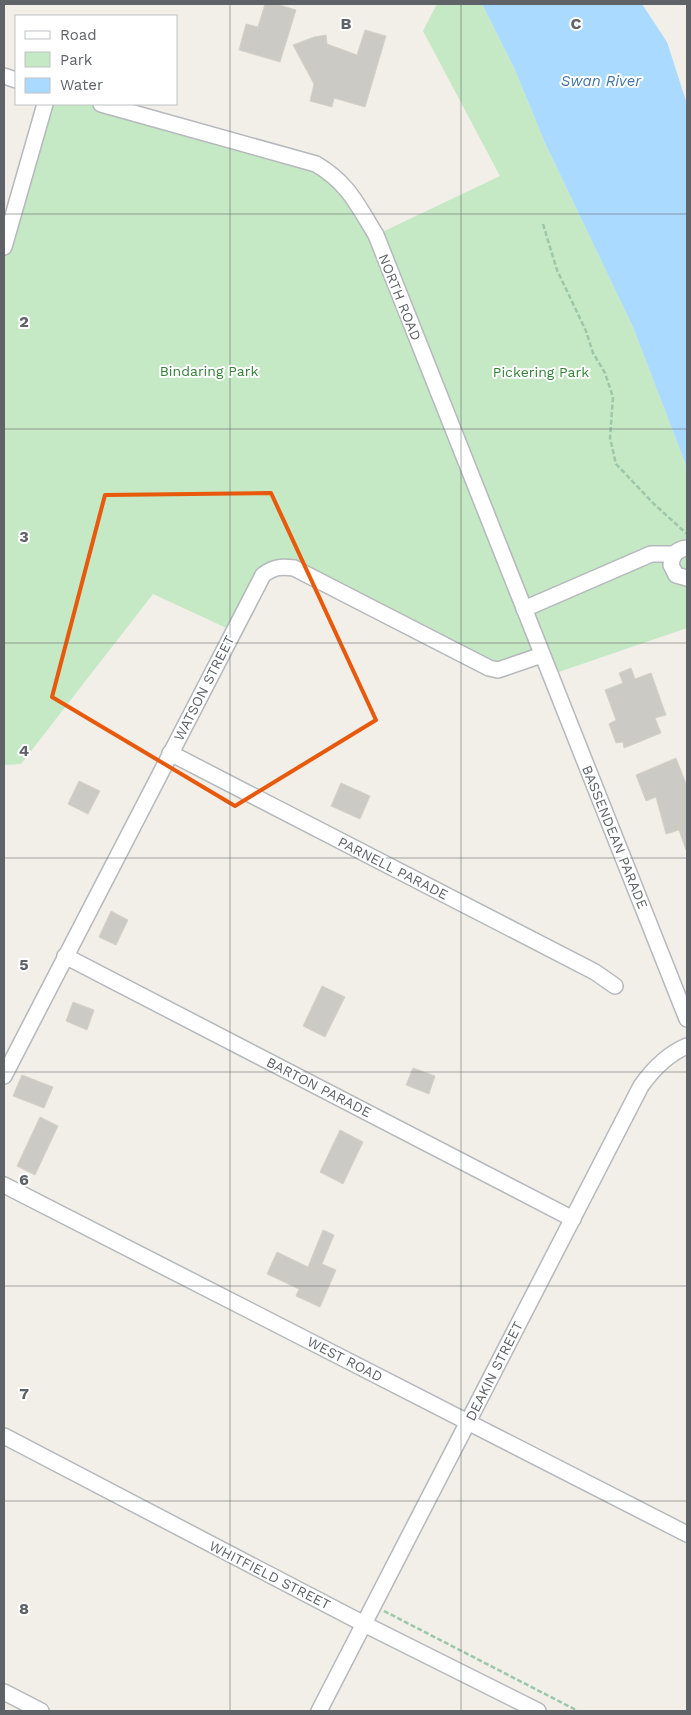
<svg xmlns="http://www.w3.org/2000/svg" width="691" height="1715" viewBox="0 0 691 1715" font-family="'Work Sans',sans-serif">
<rect width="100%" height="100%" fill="#f1efe8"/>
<polygon fill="#c5e8c5" points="437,4 482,4 515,70 545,143 633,327 687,468 687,628 550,675 542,655 498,670 294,568 271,569 233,631 153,594 21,764 4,765 4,247 45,104 101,104 316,164 376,235 500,176 423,31"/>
<polygon fill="#aadaff" points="482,4 642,4 667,42 687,104 687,468 633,327 545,143 515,70"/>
<g fill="#cccac5" stroke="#d6d1c6">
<polygon points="265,4 276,4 296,10 280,62 239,50 246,24 258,27"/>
<polygon points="365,30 386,36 365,107 334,98 332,107 310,101 314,84 293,45 314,37 326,35 327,44 357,55"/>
<polygon points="631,668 635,679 651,673 666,715 655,718 661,733 624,748 623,742 616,743 609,724 616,720 605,690 623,683 619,673"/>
<polygon points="676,758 687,786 687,849 686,850 679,830 666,834 656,797 646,801 636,775"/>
<polygon points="79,781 100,791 88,814 68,804"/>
<polygon points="341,783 370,796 360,819 331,806"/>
<polygon points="111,911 128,920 116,945 99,937"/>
<polygon points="322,986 345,997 325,1037 303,1026"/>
<polygon points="73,1002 94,1010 87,1030 66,1021"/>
<polygon points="413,1068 435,1076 429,1094 406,1085"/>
<polygon points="22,1075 53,1087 44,1108 13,1096"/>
<polygon points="40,1117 58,1126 35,1175 17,1166"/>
<polygon points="340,1130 363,1142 343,1184 320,1172"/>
<polygon points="323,1230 334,1235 322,1264 336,1270 320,1307 296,1296 299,1289 267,1274 277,1252 308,1267"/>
</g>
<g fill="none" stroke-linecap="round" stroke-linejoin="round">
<defs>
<g id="minor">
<polyline points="4,76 16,80"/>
<path d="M101,104L316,164C348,183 357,204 376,235L687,1019"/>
<polyline points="4,247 45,104"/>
<path d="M687,548C677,549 672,555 671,565L676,575L687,578"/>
<polyline points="524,609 651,554 674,554"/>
<polyline points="170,753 595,972 615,986"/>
<polyline points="65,956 573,1219"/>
<path d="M4,1076L263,575C274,567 281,566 294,568L489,668L498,670L542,655"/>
<polyline points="4,1185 687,1534"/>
<polyline points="4,1436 364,1624 538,1711"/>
<polyline points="4,1692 41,1711"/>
<path d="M319,1711L641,1086C653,1069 668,1054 687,1046"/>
</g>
</defs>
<use href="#minor" stroke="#b5b8bc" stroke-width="18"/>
<g stroke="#9cc7a9" stroke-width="2.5" stroke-dasharray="5 2.5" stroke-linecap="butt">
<polyline points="543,224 557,270 586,331 593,353 605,373 613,397 610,438 616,464 654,504 687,534"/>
<polyline points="384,1611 578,1711"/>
</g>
<use href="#minor" stroke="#fff" stroke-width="15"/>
</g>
<path fill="none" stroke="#e8590c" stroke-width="4" stroke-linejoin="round" d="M271,493L376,720L235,806L52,697L105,495Z"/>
<path fill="none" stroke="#5f6368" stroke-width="1" stroke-opacity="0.55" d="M230,4V1711M461,4V1711M4,214H687M4,429H687M4,643H687M4,858H687M4,1072H687M4,1286H687M4,1501H687"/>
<g text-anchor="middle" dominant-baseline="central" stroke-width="4" stroke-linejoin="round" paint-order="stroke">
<g font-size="14" fill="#5f6368" stroke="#fff">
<text transform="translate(400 297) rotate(68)">NORTH ROAD</text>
<text transform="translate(204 688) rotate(-63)">WATSON STREET</text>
<text transform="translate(615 837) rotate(68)">BASSENDEAN PARADE</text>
<text transform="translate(393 868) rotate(27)">PARNELL PARADE</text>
<text transform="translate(319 1087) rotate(27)">BARTON PARADE</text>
<text transform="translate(345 1359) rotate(27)">WEST ROAD</text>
<text transform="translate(494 1371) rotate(-63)">DEAKIN STREET</text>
<text transform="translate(270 1575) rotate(27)">WHITFIELD STREET</text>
</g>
<g font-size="14" fill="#348238" stroke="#fff">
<text x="209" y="371">Bindaring Park</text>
<text x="541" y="372">Pickering Park</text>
</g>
<g font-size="15" font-style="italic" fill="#4174aa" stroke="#fff">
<text x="601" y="81">Swan River</text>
</g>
</g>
<g font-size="16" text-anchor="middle" font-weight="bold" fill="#5f6368" stroke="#fff" stroke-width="4" stroke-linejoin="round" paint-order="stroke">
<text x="346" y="29">B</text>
<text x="576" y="29">C</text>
<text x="24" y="327">2</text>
<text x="24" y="542">3</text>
<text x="24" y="756">4</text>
<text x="24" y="970">5</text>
<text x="24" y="1185">6</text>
<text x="24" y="1399">7</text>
<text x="24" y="1614">8</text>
</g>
<rect width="691" height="1715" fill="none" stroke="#5f6368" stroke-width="10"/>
<rect x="15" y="15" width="162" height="90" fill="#ffffff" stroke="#bfc1c3"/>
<rect x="25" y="31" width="25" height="8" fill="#ffffff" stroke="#bfc1c3"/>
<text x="60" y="40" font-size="15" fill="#5f6368">Road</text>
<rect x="25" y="52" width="25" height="15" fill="#c5e8c5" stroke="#bfc1c3"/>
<text x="60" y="65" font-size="15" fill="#5f6368">Park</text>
<rect x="25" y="78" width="25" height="15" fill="#aadaff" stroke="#bfc1c3"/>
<text x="60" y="90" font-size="15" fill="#5f6368">Water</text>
</svg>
